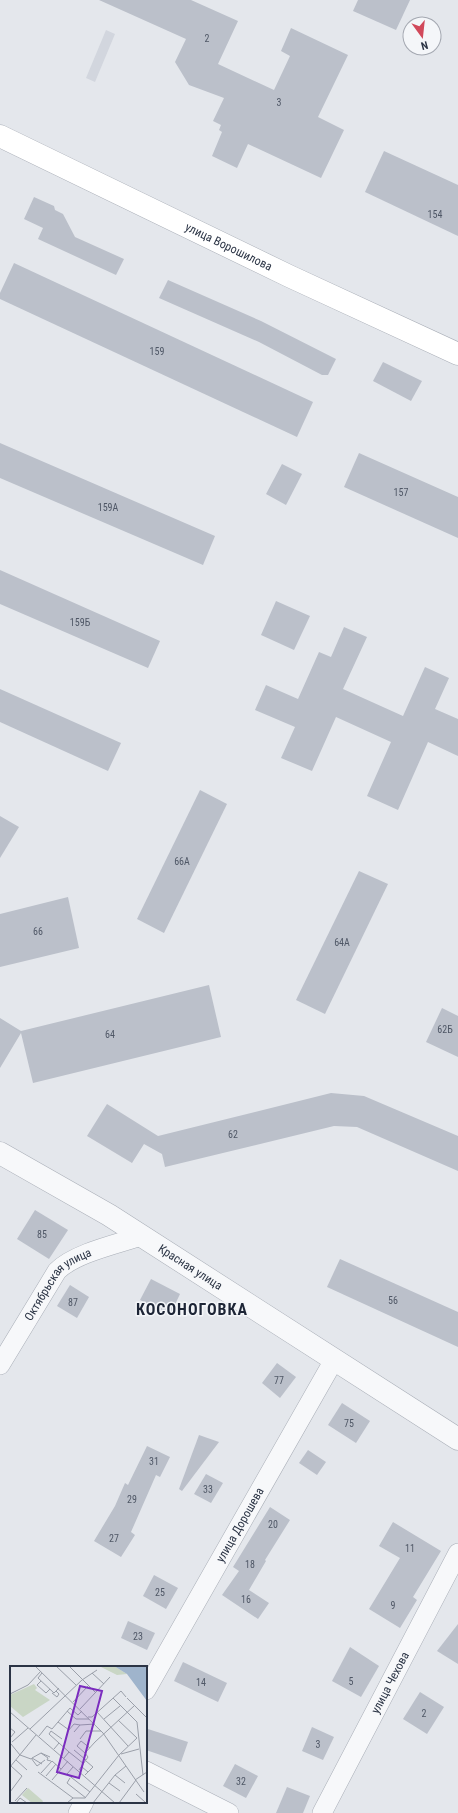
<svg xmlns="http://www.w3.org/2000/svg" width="458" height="1813" viewBox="0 0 458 1813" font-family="'Roboto Condensed',sans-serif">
<rect width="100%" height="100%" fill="#e4e7ec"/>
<polygon fill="#d2d6de" points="106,30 115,34 95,82 86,78"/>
<g fill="#bbc0ca">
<polygon points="99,0 191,0 238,21 218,64 274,90 290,56 281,51 291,28 348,55 318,117 344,130 321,178 248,144 237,168 212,156 222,132 219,130 221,125 213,121 224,98 189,85 175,62 186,39"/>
<polygon points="358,0 410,0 396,30 353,11"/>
<polygon points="384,151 458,185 458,236 365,192"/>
<polygon points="34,197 54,206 55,210 63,214 75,237 124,259 116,275 38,239 43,228 24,219"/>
<polygon points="14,263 313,402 297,437 0,299 0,293"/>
<polygon points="168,280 261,321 336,359 328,375 322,375 259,342 159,298"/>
<polygon points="383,362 422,381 411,401 373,381"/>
<polygon points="0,443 215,536 203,565 0,478"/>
<polygon points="359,453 458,497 458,538 344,487"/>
<polygon points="282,464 302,474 286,505 266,494"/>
<polygon points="0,570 160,641 148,668 0,604"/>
<polygon points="276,601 310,616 294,650 261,635"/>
<polygon points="344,627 367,637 343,689 403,716 425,667 449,678 435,709 458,719 458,756 428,742 398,810 367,796 391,742 336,717 312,771 281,758 295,727 255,710 266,685 298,699 319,652 331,657"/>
<polygon points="0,689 121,743 108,771 0,722"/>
<polygon points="200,790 227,804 164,933 137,919"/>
<polygon points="0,816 19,827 0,858"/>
<polygon points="359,871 388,884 325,1014 296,1000"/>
<polygon points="68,897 79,948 0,967 0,914"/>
<polygon points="209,985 221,1037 33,1083 21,1033 0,1068 0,1018 21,1031"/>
<polygon points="442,1008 458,1016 458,1057 426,1042"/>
<polygon points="331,1093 364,1096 458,1136 458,1171 357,1127 334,1126 165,1167 162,1154 144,1144 132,1163 87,1136 107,1104 158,1136"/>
<polygon points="35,1210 68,1230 49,1259 17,1239"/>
<polygon points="340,1259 458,1312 458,1347 327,1287"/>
<polygon points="151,1279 180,1294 170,1315 140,1300"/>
<polygon points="70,1285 89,1297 77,1318 57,1306"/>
<polygon points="277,1363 296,1377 280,1398 262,1383"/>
<polygon points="342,1403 370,1421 356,1443 328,1425"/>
<polygon points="199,1435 219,1442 182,1491 179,1489"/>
<polygon points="147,1446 170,1457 160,1477 156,1475 131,1532 135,1535 121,1557 94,1541 115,1506 125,1483 128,1485"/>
<polygon points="308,1450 326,1462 317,1475 299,1463"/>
<polygon points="206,1474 223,1483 211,1503 194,1494"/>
<polygon points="270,1507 290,1520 265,1560 266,1561 249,1590 269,1603 258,1619 222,1595 239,1571 233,1567"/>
<polygon points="393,1522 441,1551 413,1597 417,1600 400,1628 369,1609 400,1558 379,1546"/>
<polygon points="154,1575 178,1588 166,1609 143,1596"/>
<polygon points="128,1621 155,1633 147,1650 121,1638"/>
<polygon points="458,1624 458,1664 437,1651"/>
<polygon points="350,1647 379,1666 361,1697 332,1681"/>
<polygon points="183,1662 227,1683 218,1702 174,1681"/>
<polygon points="420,1692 444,1707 427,1734 403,1719"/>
<polygon points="312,1727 334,1737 323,1760 302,1751"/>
<polygon points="148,1729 188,1742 181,1762 146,1750 146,1737"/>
<polygon points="235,1764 258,1776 246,1798 223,1786"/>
<polygon points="287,1787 310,1796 303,1813 276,1813"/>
</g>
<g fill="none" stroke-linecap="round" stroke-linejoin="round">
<defs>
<g id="minor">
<path id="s1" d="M0,1365L57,1271C75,1253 117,1244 141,1236"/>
<path id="s2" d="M146,1690L334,1360"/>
<polyline points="146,1771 229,1813"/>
<polyline points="78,1813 84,1802"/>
<path id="s3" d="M322,1813L458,1553"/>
</g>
<g id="tertiary">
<path id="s4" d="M0,1153L109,1215L458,1439"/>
</g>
<g id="secondary">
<path id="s5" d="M0,136L289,276L458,354"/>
</g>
</defs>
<use href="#minor" stroke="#a9aeb7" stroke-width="20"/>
<use href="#tertiary" stroke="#a9aeb7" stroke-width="23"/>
<use href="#secondary" stroke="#a9aeb7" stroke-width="23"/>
<use href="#minor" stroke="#f7f8fa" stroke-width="19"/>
<use href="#tertiary" stroke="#f7f8fa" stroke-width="22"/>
<use href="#secondary" stroke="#fff" stroke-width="22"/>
</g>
<g text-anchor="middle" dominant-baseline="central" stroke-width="3" stroke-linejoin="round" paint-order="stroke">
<g font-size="10" fill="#4f5766">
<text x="207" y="38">2</text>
<text x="279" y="102">3</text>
<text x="435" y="214">154</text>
<text x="157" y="351">159</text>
<text x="401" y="492">157</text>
<text x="108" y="507">159А</text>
<text x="80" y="622">159Б</text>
<text x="182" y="861">66А</text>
<text x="38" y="931">66</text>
<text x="342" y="942">64А</text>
<text x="445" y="1029">62Б</text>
<text x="110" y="1034">64</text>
<text x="233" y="1134">62</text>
<text x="42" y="1234">85</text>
<text x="393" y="1300">56</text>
<text x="73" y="1302">87</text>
<text x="279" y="1380">77</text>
<text x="349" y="1423">75</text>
<text x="154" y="1461">31</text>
<text x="208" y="1489">33</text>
<text x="132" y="1499">29</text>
<text x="273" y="1524">20</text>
<text x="114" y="1538">27</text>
<text x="410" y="1548">11</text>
<text x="250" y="1564">18</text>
<text x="160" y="1592">25</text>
<text x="246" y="1599">16</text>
<text x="393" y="1605">9</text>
<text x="138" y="1636">23</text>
<text x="351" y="1681">5</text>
<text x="201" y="1682">14</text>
<text x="424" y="1713">2</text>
<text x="318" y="1744">3</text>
<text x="241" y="1781">32</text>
</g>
<g font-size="12" fill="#2b3445" stroke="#f4f6f9">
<text stroke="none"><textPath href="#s5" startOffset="254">улица Ворошилова</textPath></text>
<text stroke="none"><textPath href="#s4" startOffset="222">Красная улица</textPath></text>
<text stroke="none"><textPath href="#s1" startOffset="101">Октябрьская улица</textPath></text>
<text stroke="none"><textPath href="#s2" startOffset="190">улица Дорошева</textPath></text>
<text stroke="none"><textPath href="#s3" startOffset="147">улица Чехова</textPath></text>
</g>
<g font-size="16" font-weight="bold" letter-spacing="1" fill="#1d2536" stroke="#f4f6f9">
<text x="192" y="1309">КОСОНОГОВКА</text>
</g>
</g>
<g transform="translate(10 1666)">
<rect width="137" height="137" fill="#e4e7ec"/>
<path d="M89,0H104L117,8L107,9Z" fill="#c9d6c5"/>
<path d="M24,18L27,22L25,24L40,34L13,51L0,40V29ZM18,122L33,135L32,137H22L12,129Z" fill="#c9d6c5"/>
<path d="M104,0H137V35L117,8Z" fill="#9fb4cc"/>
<path fill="none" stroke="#9a9fa9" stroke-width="1" d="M25,0L93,67L134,126M46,0L66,19M59,0L86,27M32,7L28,12L44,27L49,22M82,7L94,18M31,15L27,19L36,27L40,23M42,27L47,31L49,28L46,25M0,28L18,19L31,5M103,32L127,56L133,109M117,32L136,51M63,36L78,20M70,43L100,11M57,45L66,53H79M0,46L105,137M87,46L118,80M78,51H82L111,25L116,31M94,53L110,40M48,56L59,64M0,62L5,66L0,72M20,63L72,14L87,4M41,65L39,68L49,77L44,83M41,65L52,73M58,65L64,58L70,59M64,66L70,59L85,58M29,70L37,60L42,63L60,42L68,49L72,45M70,73L76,65H91M2,76L18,62M49,77L59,86M1,78L10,89L21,93M64,84L76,94M31,87L22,92L32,98M75,87L67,80L71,75L80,82M111,88L129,83M40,91L31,87L38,92L37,94L41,95M21,92L27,100L35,94M54,92L59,86L74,98M6,94L17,104M76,95L83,101L78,106M0,101L26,69M63,101L57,108L80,126M72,101L78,106L75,109M69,104L78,91L75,87L85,76L124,40M28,106L63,132M31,107L42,95L51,103M105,109L115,117M36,110L46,98M60,112L57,117L76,132M42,114L58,95M125,114L137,106M99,117L110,125M0,126L12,110L1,100M126,128L135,136M5,135L17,122M6,137L10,132L17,137M57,137L63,132H75L109,89L127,72L108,54M83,137L105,109L116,100M109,137L126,114"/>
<path fill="#7b2cbf" fill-opacity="0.15" stroke="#7b2cbf" stroke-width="2" d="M70,20L92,25L69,112L47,106Z"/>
<rect width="137" height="137" fill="none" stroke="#2b3445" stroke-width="2"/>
</g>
<g transform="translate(422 36) rotate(165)"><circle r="19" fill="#f4f6f9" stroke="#a4a8b1"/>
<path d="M0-3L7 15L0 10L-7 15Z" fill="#d1495b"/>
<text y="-6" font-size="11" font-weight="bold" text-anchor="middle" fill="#2b3445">N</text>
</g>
</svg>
